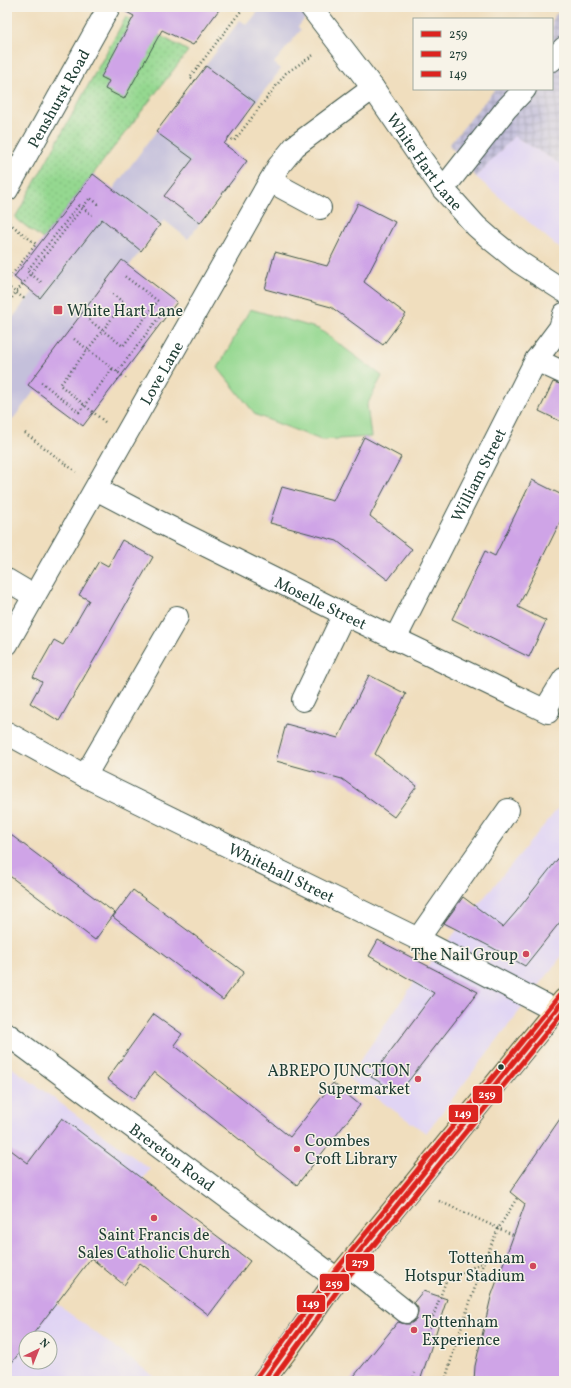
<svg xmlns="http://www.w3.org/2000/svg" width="571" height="1388" viewBox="0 0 571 1388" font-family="Vollkorn,serif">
<defs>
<pattern id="industrial-grid" width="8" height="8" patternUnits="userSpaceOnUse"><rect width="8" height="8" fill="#c4c0db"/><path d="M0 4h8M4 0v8" fill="none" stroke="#9f9db2"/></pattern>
<pattern id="grass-dots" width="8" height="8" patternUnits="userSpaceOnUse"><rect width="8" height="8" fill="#94d890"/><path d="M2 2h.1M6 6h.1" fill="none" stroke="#7fba7d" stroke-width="1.8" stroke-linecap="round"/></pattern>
</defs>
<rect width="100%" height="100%" fill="#f7f3e8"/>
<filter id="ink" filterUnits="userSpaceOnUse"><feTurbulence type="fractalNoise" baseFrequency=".025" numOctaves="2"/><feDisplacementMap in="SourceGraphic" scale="8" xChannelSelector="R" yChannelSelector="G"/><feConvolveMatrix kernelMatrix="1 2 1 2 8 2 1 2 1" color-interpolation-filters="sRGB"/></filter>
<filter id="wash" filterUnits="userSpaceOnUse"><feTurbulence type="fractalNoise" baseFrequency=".012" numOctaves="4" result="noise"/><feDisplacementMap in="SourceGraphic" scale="16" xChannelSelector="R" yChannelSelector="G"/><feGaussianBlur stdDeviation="0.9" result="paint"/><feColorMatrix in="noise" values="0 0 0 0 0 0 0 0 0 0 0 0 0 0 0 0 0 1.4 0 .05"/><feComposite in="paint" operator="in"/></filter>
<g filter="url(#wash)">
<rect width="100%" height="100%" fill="#f0debe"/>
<path fill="#e0d4f4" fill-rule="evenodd" d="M514,136L564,166V252L476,177Z
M564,801V953L426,1133L348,1078L415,981Z
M7,1064L150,1169L57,1304L160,1381H7ZM26,1338H50V1362H26Z"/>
<path fill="url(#industrial-grid)" d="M557,13L564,18V166L514,136L476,177L449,145L495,89H552V19Z"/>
<path fill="#c4c0db" d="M262,7H314L298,27L301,30L274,63L281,69L224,143L247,161L188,239L164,220L7,427V325L113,189L240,20L247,25Z"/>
<path fill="url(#grass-dots)" stroke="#5a8a62" d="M126,17L188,51L43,239L15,218Z"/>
<path fill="#94d890" stroke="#5a8a62" d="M250,309L319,329L382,376L367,405L371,437L321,440L256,415L218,368Z"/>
<g id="blocks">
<path fill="#cfa4e7" d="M121,7H221L193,45L162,30L124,99L105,89L109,81L101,77L134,16L121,9Z
M206,66L255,102L224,144L247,161L200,223L164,196L193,159L156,132Z
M93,174L160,225L141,251L102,219L40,298L14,277Z
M358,203L395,222L364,282L406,314L383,345L331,307L265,289L275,252L327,266Z
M122,260L177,302L83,426L28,385Z
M553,382L564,385V423L539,411Z
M364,437L401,457L370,516L412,549L388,580L337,541L270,523L282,487L333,501Z
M532,480L564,496V514L518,607L546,621L529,657L452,619L485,551L495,556Z
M122,540L153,557L59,721L30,703L42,682L33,677L54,640L63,645L89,600L79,595L99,561L108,566Z
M369,675L406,694L375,754L417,786L394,817L342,779L276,761L286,724L338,738Z
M7,832L115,913L95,940L7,874Z
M564,851V917L525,966L491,947L444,923L463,897L503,927L516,912Z
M133,890L244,972L223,1000L113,917Z
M378,940L478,992L399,1093L371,1077L434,993L369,956Z
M154,1014L182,1034L174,1045L290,1137L333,1083L360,1105L297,1185L154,1072L134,1099L107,1079Z
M564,1113V1381H474L475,1366L491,1297L525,1204L510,1192Z
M62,1118L250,1261L209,1315L140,1263L124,1285L91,1258L30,1338H26V1344L7,1369V1147L28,1163Z
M423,1291L447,1299L420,1381H350L398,1322L405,1324H410L416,1320L418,1313V1308L414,1302Z"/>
</g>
</g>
<g filter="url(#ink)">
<use href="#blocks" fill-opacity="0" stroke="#3e5549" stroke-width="1"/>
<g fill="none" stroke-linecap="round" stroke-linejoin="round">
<defs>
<g id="minor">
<path id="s1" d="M311,7L373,88L422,160L443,189L476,226L493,241L519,262L564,291"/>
<path d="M552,60L564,48"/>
<path d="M270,181L320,208"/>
<path d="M443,189L506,109L525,89"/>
<path id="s2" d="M7,190L109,7"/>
<path d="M536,360L564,373"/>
<path id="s3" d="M96,489L159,522L344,614L548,712"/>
<path d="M7,580L34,596"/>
<path id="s4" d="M395,639L536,360L560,328L564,314"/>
<path id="s5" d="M7,644L278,167L295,146L373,88"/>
<path d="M303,700L344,614"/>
<path d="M545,710L564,679"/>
<path id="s6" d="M7,733L85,776L418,939L556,1011"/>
<path d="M85,776L177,617"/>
<path d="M418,939L508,810"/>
<path id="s7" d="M7,1034L337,1279"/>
<path d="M348,1266L406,1312"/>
</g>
<path id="major" d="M263,1381L286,1351L337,1279L564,1000"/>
</defs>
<use href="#minor" stroke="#3e5549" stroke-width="24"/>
<use href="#major" stroke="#3e5549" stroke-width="24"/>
<path stroke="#3e5549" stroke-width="2.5" stroke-dasharray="1 3" stroke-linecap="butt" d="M195,81L190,77L244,7
M228,137L234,141L286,73L315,54
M7,281L36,244L9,223
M41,282L27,271L79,205
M7,286L26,300
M7,304L90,198L100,205
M89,320L123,346L158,301L123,275
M74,339L128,380
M117,372L167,307
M41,382L60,397
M97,389L113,368
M105,422L60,385L124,303L110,292
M25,433L76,472
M439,1201L513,1235
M456,1343L427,1333L446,1281L483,1262
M445,1380L450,1381
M412,1381L415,1373
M445,1381L456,1343L484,1261L498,1229L517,1198"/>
<use href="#minor" stroke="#fff" stroke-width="22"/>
<use href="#major" stroke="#f3c26a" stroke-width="22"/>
<path stroke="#3e5549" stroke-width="2.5" stroke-dasharray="1 3" stroke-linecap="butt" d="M79,205L92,215
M60,397L79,412L97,389"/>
<defs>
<path id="bus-1" d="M263,1381L337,1279L564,1000"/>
<path id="bus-2" d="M272,1381L343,1283L564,1011"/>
<path id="bus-3" d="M257,1377L332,1275L559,996"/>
</defs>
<use href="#bus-1" stroke="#f7f3e8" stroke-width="8"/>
<use href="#bus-2" stroke="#f7f3e8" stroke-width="8"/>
<use href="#bus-3" stroke="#f7f3e8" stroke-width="8"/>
<use href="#bus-1" stroke="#dc241f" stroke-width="5"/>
<use href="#bus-2" stroke="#dc241f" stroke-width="5"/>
<use href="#bus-3" stroke="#dc241f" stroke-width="5"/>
</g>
</g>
<g fill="#d1495b" stroke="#f7f3e8" stroke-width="1.5">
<rect x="53" y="305" width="10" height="10" rx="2"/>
<circle cx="526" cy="954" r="4"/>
<circle cx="418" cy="1079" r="4"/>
<circle cx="297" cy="1149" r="4"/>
<circle cx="154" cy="1218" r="4"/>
<circle cx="533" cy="1266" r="4"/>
<circle cx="414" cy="1330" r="4"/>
</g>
<circle fill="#1f3d34" stroke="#f7f3e8" stroke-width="1.5" cx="501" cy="1067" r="3.5"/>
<g text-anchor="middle" stroke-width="3" stroke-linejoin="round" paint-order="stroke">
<g font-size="16" fill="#1f3d34" stroke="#f7f3e8">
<text dy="6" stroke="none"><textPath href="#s2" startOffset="105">Penshurst Road</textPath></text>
<text dy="6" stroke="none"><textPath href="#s1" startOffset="192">White Hart Lane</textPath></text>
<text dy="6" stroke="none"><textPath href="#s5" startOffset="312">Love Lane</textPath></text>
<text dy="6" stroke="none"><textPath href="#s4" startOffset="184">William Street</textPath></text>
<text dy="6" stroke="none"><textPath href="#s3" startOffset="252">Moselle Street</textPath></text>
<text dy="6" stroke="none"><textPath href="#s6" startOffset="308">Whitehall Street</textPath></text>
<text dy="6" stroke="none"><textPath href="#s7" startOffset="206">Brereton Road</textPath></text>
</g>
<g font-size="16" fill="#1f3d34" stroke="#f7f3e8" text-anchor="start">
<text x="67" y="316">White Hart Lane</text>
<text x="518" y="960" text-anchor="end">The Nail Group</text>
<text x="410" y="1076" text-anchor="end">ABREPO JUNCTION<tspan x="410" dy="18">Supermarket</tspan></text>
<text x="305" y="1146">Coombes<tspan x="305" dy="18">Croft Library</tspan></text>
<text x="154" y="1240" text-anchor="middle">Saint Francis de<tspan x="154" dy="18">Sales Catholic Church</tspan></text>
<text x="525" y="1263" text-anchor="end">Tottenham<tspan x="525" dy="18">Hotspur Stadium</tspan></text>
<text x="422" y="1327">Tottenham<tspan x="422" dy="18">Experience</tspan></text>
</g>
</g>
<g stroke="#f7f3e8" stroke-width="1.5">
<rect x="472" y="1085" width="31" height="19" rx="4" fill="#dc241f"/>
<rect x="448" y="1104" width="31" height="19" rx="4" fill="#dc241f"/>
<rect x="345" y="1253" width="30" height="19" rx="4" fill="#dc241f"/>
<rect x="319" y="1273" width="31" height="19" rx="4" fill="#dc241f"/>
<rect x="296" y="1294" width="30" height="19" rx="4" fill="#dc241f"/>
</g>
<g font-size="11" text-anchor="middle" font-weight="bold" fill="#fff">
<text x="487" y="1098">259</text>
<text x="463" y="1117">149</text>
<text x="360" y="1266">279</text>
<text x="334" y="1287">259</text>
<text x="311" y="1307">149</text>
</g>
<rect width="571" height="1388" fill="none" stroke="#f7f3e8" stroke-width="24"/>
<rect x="413" y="18" width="140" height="72" fill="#f7f3e8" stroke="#a1aaa0"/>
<rect x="421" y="31" width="20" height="6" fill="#dc241f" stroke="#a1aaa0"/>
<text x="449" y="38" font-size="12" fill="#1f3d34">259</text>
<rect x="421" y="51" width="20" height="6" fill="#dc241f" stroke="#a1aaa0"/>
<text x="449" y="58" font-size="12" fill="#1f3d34">279</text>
<rect x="421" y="71" width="20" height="6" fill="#dc241f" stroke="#a1aaa0"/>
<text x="449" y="78" font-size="12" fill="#1f3d34">149</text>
<g transform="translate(38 1350) rotate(43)"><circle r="19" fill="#f7f3e8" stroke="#a1aaa0"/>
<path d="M0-3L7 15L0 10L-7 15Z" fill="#d1495b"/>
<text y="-6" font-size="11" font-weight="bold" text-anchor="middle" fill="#1f3d34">N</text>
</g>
</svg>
